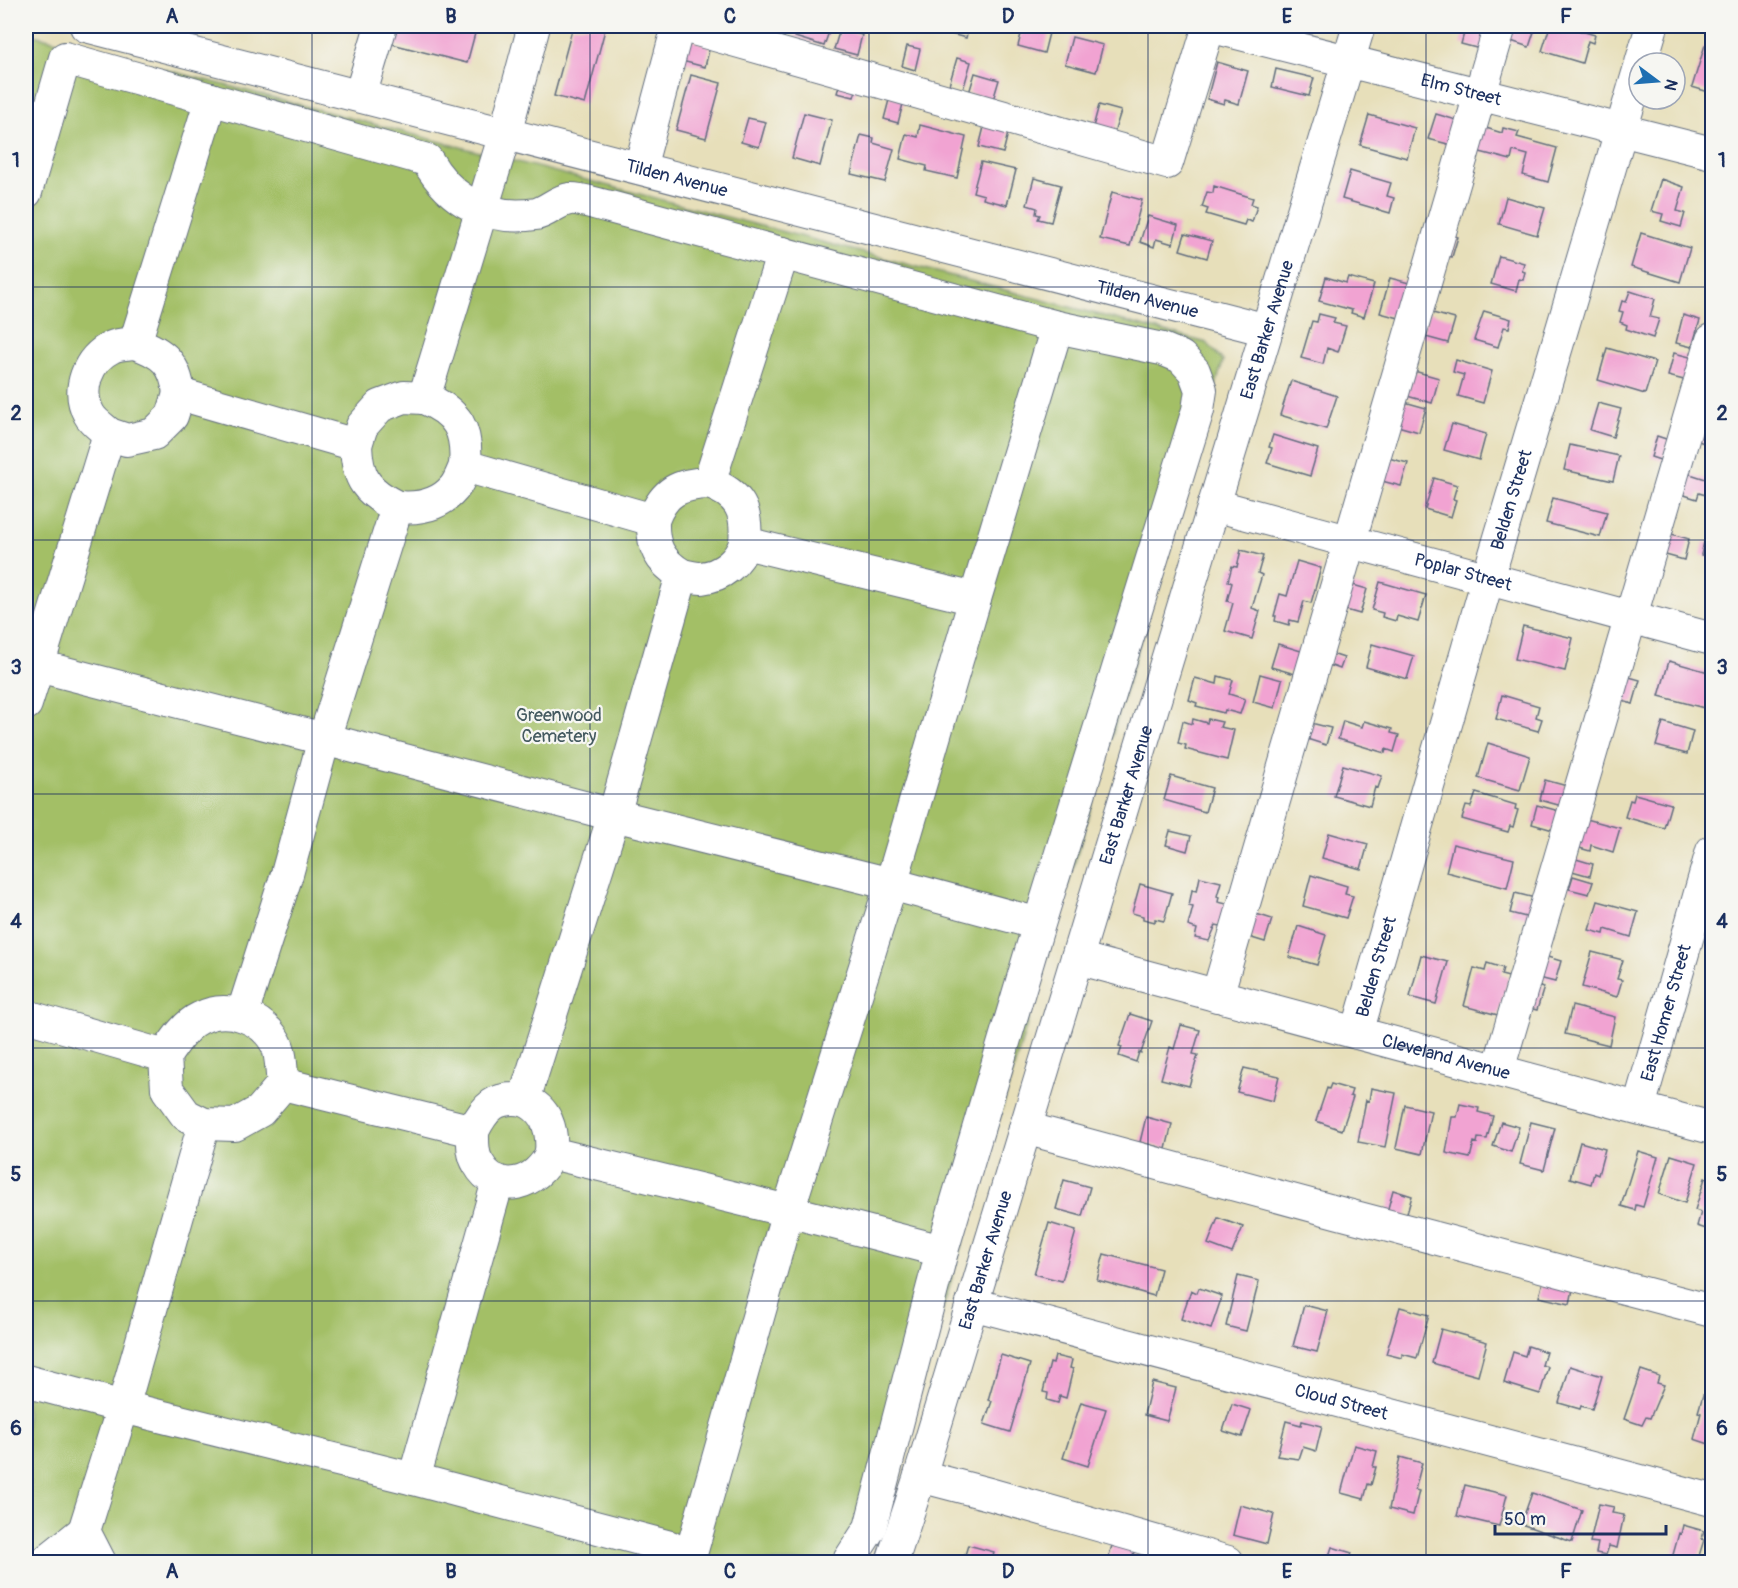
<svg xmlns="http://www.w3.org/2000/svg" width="1738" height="1588" viewBox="0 0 1738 1588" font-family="Pangolin,sans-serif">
<rect width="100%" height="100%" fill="#f6f6f2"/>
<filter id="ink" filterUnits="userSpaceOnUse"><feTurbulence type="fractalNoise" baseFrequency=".0167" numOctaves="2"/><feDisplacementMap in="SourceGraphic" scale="12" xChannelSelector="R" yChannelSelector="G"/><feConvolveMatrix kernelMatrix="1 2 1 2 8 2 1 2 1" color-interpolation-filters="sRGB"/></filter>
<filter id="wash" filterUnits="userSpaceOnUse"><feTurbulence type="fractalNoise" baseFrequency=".008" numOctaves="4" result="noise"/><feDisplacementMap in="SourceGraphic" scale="24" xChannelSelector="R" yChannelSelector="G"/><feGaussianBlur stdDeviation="1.35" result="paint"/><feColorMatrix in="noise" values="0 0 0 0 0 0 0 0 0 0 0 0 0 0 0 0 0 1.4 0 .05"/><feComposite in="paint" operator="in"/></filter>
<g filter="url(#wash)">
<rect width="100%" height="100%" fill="#e7dfba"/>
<path fill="#a3bf66" stroke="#5f7762" stroke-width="1.5" d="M26,33L1207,343L1223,361L875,1538L859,1562H26Z"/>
<g id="blocks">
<path fill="#f1a3d2" d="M393,26H477L467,63L388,43Z
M573,26H606L585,104L554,96Z
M767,26H788L784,37L765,30Z
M798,26H831L824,46L795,37Z
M883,26H911L909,33Z
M939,26H969L966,38L951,34L952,30Z
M1023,26H1041L1050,29L1044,53L1018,46Z
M1466,26H1477L1490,29L1484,50L1461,44Z
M1513,26H1525L1535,29L1529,47L1508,40Z
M1550,26H1564L1595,35L1593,43L1588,41L1582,63L1542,51Z
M840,29L862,35L857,55L834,49Z
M1072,37L1103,45L1096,72L1065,64Z
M688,39L710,46L705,67L682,61Z
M1705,45L1712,47V93L1692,87Z
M907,46L920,49L915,70L902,66Z
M957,58L971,62L963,90L949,85Z
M1217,62L1248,71L1239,104L1225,100L1224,104L1207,99Z
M1276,69L1314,78L1309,96L1272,87Z
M975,73L999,80L993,100L969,93Z
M691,75L721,83L706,138L676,130Z
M842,76L859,81L854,97L837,93Z
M890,96L904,100L898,123L884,119Z
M1099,105L1121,111L1114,133L1093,127Z
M804,113L832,120L820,166L792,158Z
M1436,114L1463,122L1456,146L1428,139Z
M1369,115L1415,128L1407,158L1360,145Z
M748,118L766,122L759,147L741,142Z
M985,123L1009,129L1003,153L979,147Z
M920,125L966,137L957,178L926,171L927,166L900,159L906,134L918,137Z
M1483,127L1502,133L1503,128L1519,132L1517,137L1557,148L1548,182L1523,175L1528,155L1513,151L1511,160L1476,151Z
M861,135L874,138L873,143L894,149L885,182L851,174Z
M981,162L1016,170L1007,205L983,199L984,195L973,192Z
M1350,171L1391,183L1387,196L1394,198L1390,213L1342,199Z
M1034,178L1061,185L1051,222L1038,219L1040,215L1036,214L1037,208L1027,205Z
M1661,179L1684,187L1677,211L1685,213L1681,227L1661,221L1663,214L1651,211Z
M1214,186L1253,198L1251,204L1257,206L1252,222L1246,220L1244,225L1206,214L1208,209L1202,207L1207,192L1213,193Z
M1112,192L1142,200L1130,246L1100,239Z
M1506,197L1545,208L1537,235L1499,224Z
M1148,216L1178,225L1173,244L1156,239L1154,247L1140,242Z
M1641,233L1690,248L1680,282L1631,267Z
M1185,234L1212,241L1207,258L1180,250Z
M1448,234L1458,237L1452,257L1442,254Z
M1499,256L1524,263L1522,271L1525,272L1523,280L1519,279L1516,291L1491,284Z
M1326,277L1346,283L1348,277L1374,284L1364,317L1351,313L1352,310L1319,301Z
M1390,278L1413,284L1403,319L1380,313Z
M1630,291L1655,299L1650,317L1659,319L1653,338L1626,329L1627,325L1620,322L1623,312L1619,311L1622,301L1626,302Z
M1484,311L1511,319L1509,328L1504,327L1498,347L1474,340Z
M1429,312L1455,319L1448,343L1422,336Z
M1319,314L1335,318L1333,323L1346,326L1338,352L1327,348L1323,364L1301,358L1312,321L1317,322Z
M1683,315L1700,320L1692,347L1676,343Z
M1607,348L1655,362L1645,394L1598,380Z
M1674,353L1694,358L1688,381L1668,376Z
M1456,360L1492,371L1483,403L1458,396L1464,375L1453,372Z
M1414,371L1439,378L1432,403L1407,396Z
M1291,381L1337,396L1326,429L1280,415Z
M1712,390V412L1704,409Z
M1401,401L1426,408L1419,432L1394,425Z
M1598,403L1621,409L1613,437L1590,430Z
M1700,417L1712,421V446L1693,439Z
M1452,424L1486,434L1479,460L1444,450Z
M1273,435L1318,449L1310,476L1267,463L1272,448L1269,447Z
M1657,436L1669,440L1663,461L1651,457Z
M1570,445L1619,456L1613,481L1564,470Z
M1384,457L1408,463L1401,486L1378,480Z
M1687,473L1712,481L1709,496L1699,493L1697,499L1681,494Z
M1434,478L1457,485L1453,499L1456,500L1451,517L1425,509Z
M1553,498L1607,512L1600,537L1546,523Z
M1668,533L1689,539L1684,560L1662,554Z
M1704,542L1712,544V558L1701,555Z
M1241,550L1263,556L1258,573L1262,575L1252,608L1260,611L1252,639L1225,631L1233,603L1227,601L1232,583L1228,581L1232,566L1237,567Z
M1297,561L1321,568L1311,603L1304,601L1298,622L1290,620L1289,625L1275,621L1276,616H1274L1280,594L1287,596Z
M1380,582L1426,595L1418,622L1397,616L1396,621L1382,617L1383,613L1372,610Z
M1346,583L1367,589L1360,614L1339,608Z
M1523,626L1573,638L1565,671L1515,659Z
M1278,644L1301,651L1295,674L1271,667Z
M1372,644L1414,656L1407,679L1366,667Z
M1332,654L1344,658L1340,669L1329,665Z
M1669,661L1712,673V694L1708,709L1659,696Z
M1260,674L1282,680L1275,708L1253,702Z
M1622,675L1640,680L1633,704L1615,699Z
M1218,676L1233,680L1229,694L1245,699L1240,714L1225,710L1224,713L1196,706L1197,703L1189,700L1195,678L1217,684Z
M1502,695L1539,706L1536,717L1542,719L1538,731L1496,719Z
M1193,719L1207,723L1208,719L1222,722L1220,727L1234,730L1227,760L1185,749L1186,745L1178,743L1183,721L1192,724Z
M1343,721L1362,727L1364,721L1392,729L1391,733L1399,735L1394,752L1386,749L1385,753L1338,739Z
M1663,722L1693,731L1687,754L1656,746Z
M1311,723L1331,728L1326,745L1307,739Z
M1488,743L1530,756L1520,790L1478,778Z
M1343,765L1382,776L1378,788L1375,787L1370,806L1334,796Z
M1171,776L1212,788L1205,812L1164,800Z
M1545,780L1567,786L1562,806L1540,800Z
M1476,793L1516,805L1515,809L1518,810L1513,827L1510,826L1508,832L1462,819L1466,806L1471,807Z
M1635,794L1671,804L1664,828L1625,817L1630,800L1633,801Z
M1537,805L1559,811L1553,830L1532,824Z
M1579,817L1620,828L1613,852L1591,845L1590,851L1576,847Z
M1170,831L1191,836L1187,851L1166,845Z
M1329,833L1368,844L1361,869L1322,858Z
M1453,844L1514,859L1507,888L1446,872Z
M1576,859L1593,864L1590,876L1572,871Z
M1311,875L1347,886L1345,894L1353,896L1346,918L1303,906Z
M1573,876L1593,882L1589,894L1569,889Z
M1200,877L1221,882L1217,896L1219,897L1218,902L1231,905L1226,927L1216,925L1209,941L1195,938L1197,929L1188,926L1193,907L1189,906L1192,890L1197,891Z
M1140,884L1172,893L1164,921L1155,919V922L1143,919V916L1132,913Z
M1515,893L1535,898L1530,918L1510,913Z
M1598,901L1638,912L1631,937L1605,929L1604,934L1589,930Z
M1250,912L1272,919L1265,942L1242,935Z
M1298,926L1326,935L1317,965L1289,957Z
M1592,952L1623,960L1617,979L1622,980L1617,997L1582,987Z
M1421,955L1448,962L1436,1004L1410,997Z
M1541,955L1561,961L1555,982L1535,977Z
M1487,963L1503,968L1501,975L1509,977L1498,1015L1464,1006L1474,968L1485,971Z
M1531,984L1544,987L1537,1010L1525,1007Z
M1572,1006L1615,1017L1609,1045L1565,1034Z
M1130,1014L1152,1021L1141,1053L1139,1052L1136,1062L1119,1056L1122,1047L1119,1046Z
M1181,1025L1200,1030L1193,1054L1198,1055L1189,1086L1161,1079L1170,1047L1174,1049Z
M1712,1051V1072L1707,1070Z
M1244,1068L1279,1076L1273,1101L1237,1092Z
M1331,1084L1352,1090L1350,1096L1353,1097L1342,1130L1316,1121L1327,1088L1329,1089Z
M1371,1088L1396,1093L1385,1147L1358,1142L1366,1100L1369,1101Z
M1460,1104L1479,1108L1478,1112L1493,1116L1487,1139L1478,1138L1477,1143L1474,1142L1470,1158L1446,1153L1452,1117H1457Z
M1405,1105L1431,1111L1422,1154L1396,1148Z
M1146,1117L1172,1124L1166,1149L1140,1142Z
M1501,1122L1519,1127L1511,1152L1493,1146Z
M1531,1122L1555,1128L1544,1170L1520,1164Z
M1580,1142L1605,1149L1598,1175L1594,1173L1591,1184L1570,1178Z
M1638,1151L1658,1157L1643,1207L1636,1205L1635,1210L1621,1206Z
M1671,1155L1697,1163L1685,1203L1659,1194Z
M1705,1178L1712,1180V1231L1697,1226L1701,1212L1695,1210Z
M1064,1180L1090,1187L1082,1216L1056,1209Z
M1393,1190L1412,1196L1406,1217L1387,1212Z
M1218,1218L1243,1227L1232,1253L1208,1244Z
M1049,1223L1076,1231L1062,1281L1034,1274Z
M1104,1254L1161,1269L1154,1296L1097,1280Z
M1238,1276L1259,1281L1246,1331L1226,1326Z
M1544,1277L1574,1284L1570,1304L1539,1297Z
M1199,1288L1222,1296L1211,1329L1181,1319L1191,1290L1197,1293Z
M1304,1305L1328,1311L1317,1352L1293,1346Z
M1400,1307L1429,1315L1417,1358L1402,1354V1358L1386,1354Z
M1441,1329L1487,1342L1478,1376L1432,1363Z
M1528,1346L1546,1352L1542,1365L1548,1367L1540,1394L1504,1383L1513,1352L1525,1356Z
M1001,1355L1030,1364L1010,1432L984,1424L992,1401L988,1400Z
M1055,1356L1072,1360L1070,1368L1073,1369L1066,1398L1060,1396L1058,1403L1047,1400L1048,1393L1043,1392L1050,1363L1053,1364Z
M1570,1366L1602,1376L1592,1409L1581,1406L1580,1409L1559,1403Z
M1641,1370L1659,1376L1657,1383L1664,1385L1650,1418L1646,1417L1642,1425L1624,1419Z
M1152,1382L1176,1388L1167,1421L1144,1415Z
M1703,1395L1712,1398V1445L1694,1439L1701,1413L1698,1412Z
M1081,1402L1106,1409L1088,1466L1063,1458Z
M1232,1404L1251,1410L1242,1437L1223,1431Z
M1286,1421L1301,1425L1302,1421L1322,1426L1316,1451L1303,1447L1299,1459L1277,1456Z
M1354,1445L1377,1451L1373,1467H1376L1371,1485L1368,1484L1364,1499L1341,1493Z
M1400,1457L1422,1463L1415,1490L1419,1491L1413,1515L1389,1509Z
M1465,1485L1507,1495L1499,1526L1457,1516Z
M1532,1493L1582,1510L1572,1542L1521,1524Z
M1599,1504L1614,1507L1612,1513L1624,1515L1617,1548L1609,1546L1606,1555L1596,1553L1598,1543L1590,1542Z
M1240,1505L1274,1514L1267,1544L1233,1535Z
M1683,1525L1704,1531L1702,1539L1704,1540L1697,1562H1671L1679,1533L1681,1534Z
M1114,1539L1136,1545L1131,1562H1107Z
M968,1545L994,1552L991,1562H963Z
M1332,1547L1352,1553L1349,1562H1327Z"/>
</g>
</g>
<g filter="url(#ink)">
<use href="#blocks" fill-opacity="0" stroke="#626d7e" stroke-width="1.5"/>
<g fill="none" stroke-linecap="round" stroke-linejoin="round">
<defs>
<g id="minor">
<path id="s1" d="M86,26L1267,330"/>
<path d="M683,26L1167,163L1209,26"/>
<path id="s2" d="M1209,26L1712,153"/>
<path d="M1641,63L1652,26"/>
<path d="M360,96L381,26"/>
<path d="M640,168L678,26"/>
<path d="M26,192L65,58L427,160C451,202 488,221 536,214C547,212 558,200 570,199C578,198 597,204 606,206L1057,327L1162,349L1181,357L1194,371L1201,390L1198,410L1039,924L891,884L788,1211L942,1251L1039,924"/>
<path d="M135,343C163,352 176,364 179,394L356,445L362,426L380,406L404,397L424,398L505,134L534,26"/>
<path d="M179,394L172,416L154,434L127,440L109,434L38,666L324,739L287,874L242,1015"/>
<path d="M424,398C458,412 468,430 465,466L653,520C664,491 679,484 709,483L783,253"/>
<path d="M109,434C103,428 93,422 89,414C76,390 87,359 112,347C119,344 128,344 135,343L211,99"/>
<path d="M356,445C357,479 367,492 397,507"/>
<path d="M709,483C740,494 748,511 745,543L975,599L1057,327"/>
<path id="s3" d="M1214,505L1712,639"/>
<path d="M653,520C652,546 659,561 682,575L614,815L891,884L975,599"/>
<path d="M682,575C688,576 696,578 701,578C722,576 739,562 745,543"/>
<path d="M26,663L38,666L26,704"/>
<path id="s4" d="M1077,958L1712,1128"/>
<path d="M1217,996L1500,26"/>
<path d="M26,1016L165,1056L167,1089L186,1115L204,1124L235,1125L260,1111L283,1084C281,1072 282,1054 276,1043C262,1017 227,1004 200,1018C185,1025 174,1043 165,1056"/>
<path id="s5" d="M1357,1033L1488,578L1639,70"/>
<path d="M1498,1070L1712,340"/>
<path d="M283,1084L473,1131C485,1107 496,1095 524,1100L614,815L324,739L397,507C418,509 439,506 454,488C459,482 462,473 465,466"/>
<path id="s6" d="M1639,1107L1712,851"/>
<path d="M1025,1128L1336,1212L1712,1311"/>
<path d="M473,1131C473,1142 472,1154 478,1163C497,1198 538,1184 551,1153"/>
<path d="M498,1181L414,1479L670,1547L689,1561L788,1211L551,1153C553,1130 547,1109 524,1100"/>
<path id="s7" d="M972,1304L1712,1500"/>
<path d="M26,1381L123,1407L204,1124"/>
<path d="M920,1476L989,1494L1228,1562"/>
<path d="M45,1562L84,1531"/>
<path d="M100,1562L84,1531L123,1407L414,1479"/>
<path d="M848,1562L870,1528L942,1251"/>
<path id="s8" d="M892,1562L920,1476L1359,26"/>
</g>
</defs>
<use href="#minor" stroke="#626d7e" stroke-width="34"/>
<use href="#minor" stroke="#fff" stroke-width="32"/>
</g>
</g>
<path fill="none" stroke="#1b2f5e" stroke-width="1.5" stroke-opacity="0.55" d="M312,26V1562M590,26V1562M869,26V1562M1148,26V1562M1426,26V1562M26,287H1712M26,540H1712M26,794H1712M26,1048H1712M26,1301H1712"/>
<g text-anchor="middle" stroke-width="4.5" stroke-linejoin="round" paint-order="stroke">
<g font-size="18" fill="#1b2f5e" stroke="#f6f6f2">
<text dy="6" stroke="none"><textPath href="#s2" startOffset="260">Elm Street</textPath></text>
<text dy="6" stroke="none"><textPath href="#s1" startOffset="610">Tilden Avenue</textPath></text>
<text dy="6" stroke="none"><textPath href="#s1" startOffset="1096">Tilden Avenue</textPath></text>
<text dy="6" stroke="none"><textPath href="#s8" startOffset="1288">East Barker Avenue</textPath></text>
<text dy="6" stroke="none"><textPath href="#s5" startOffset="555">Belden Street</textPath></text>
<text dy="6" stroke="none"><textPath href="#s3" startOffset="258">Poplar Street</textPath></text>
<text dy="6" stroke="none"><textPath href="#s8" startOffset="802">East Barker Avenue</textPath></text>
<text dy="6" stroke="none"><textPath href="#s5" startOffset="69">Belden Street</textPath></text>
<text dy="6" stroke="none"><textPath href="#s6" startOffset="98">East Homer Street</textPath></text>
<text dy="6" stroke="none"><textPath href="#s4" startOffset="382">Cleveland Avenue</textPath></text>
<text dy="6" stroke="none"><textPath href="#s8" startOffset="316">East Barker Avenue</textPath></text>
<text dy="6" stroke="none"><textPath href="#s7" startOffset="382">Cloud Street</textPath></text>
</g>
<g font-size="18" fill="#445a60" stroke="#f6f6f2">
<text x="559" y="721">Greenwood<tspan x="559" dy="21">Cemetery</tspan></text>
</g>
</g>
<rect width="1738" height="1588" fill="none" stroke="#f6f6f2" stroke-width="66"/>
<g transform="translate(1657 81) rotate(106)"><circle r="28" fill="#f6f6f2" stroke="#9ea6b7" stroke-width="1.5"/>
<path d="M0-4.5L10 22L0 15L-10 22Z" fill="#1f6fb2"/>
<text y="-9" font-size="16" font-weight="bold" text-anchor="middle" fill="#1b2f5e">N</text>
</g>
<path d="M1495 1525v9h171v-9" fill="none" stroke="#1b2f5e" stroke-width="3"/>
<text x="1504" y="1525" font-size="18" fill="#1b2f5e" stroke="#f6f6f2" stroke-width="4.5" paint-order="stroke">50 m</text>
<rect x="33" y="33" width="1672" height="1522" fill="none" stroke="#1b2f5e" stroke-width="2"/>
<g font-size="20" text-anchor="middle" font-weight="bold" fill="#1b2f5e">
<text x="172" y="23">A</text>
<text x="451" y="23">B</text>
<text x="730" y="23">C</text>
<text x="1008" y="23">D</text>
<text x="1287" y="23">E</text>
<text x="1566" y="23">F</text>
<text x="16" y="167">1</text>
<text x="1722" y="167">1</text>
<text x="16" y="420">2</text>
<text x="1722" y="420">2</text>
<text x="16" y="674">3</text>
<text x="1722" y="674">3</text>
<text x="16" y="928">4</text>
<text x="1722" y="928">4</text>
<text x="16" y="1181">5</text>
<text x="1722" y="1181">5</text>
<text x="16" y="1435">6</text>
<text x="1722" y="1435">6</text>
<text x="172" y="1578">A</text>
<text x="451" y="1578">B</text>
<text x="730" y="1578">C</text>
<text x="1008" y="1578">D</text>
<text x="1287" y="1578">E</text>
<text x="1566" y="1578">F</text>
</g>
</svg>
